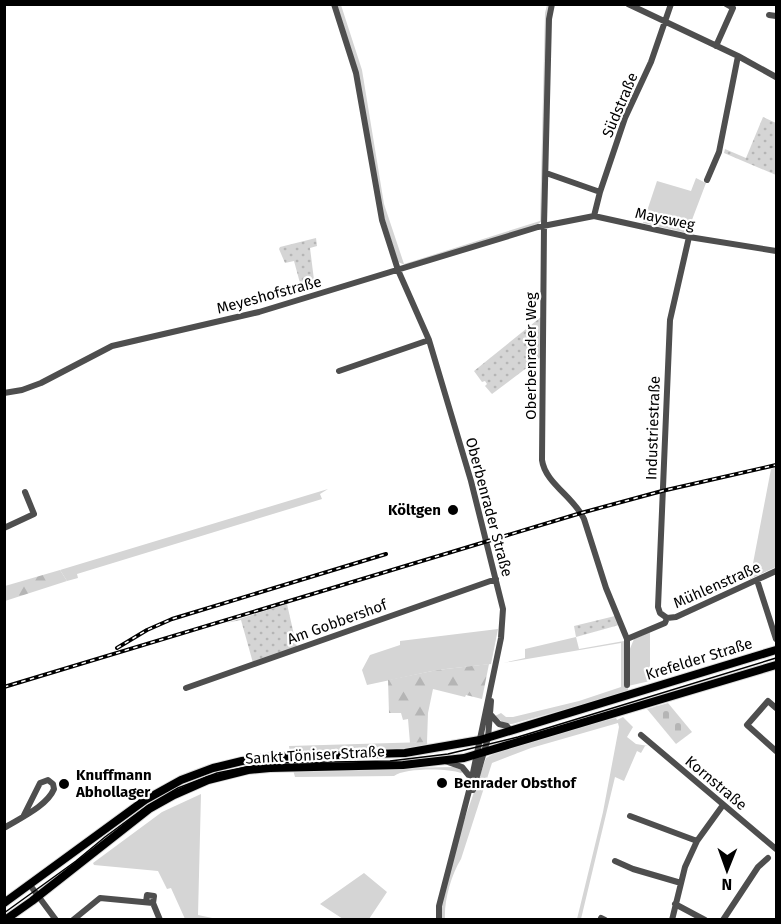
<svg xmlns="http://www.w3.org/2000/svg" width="781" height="924" viewBox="0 0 781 924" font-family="'Fira Sans',sans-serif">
<defs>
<pattern id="forest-firs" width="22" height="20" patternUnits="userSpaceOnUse" patternTransform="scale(1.5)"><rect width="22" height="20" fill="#d5d5d5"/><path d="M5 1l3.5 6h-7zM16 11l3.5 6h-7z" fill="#b5b5b5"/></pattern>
<pattern id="cemetery-stones" width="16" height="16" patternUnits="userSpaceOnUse" patternTransform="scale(1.5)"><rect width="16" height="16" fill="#d5d5d5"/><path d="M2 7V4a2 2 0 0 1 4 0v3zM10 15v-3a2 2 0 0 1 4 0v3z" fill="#b5b5b5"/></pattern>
<pattern id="garden-dots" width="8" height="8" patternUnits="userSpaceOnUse" patternTransform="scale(1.5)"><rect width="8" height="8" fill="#d5d5d5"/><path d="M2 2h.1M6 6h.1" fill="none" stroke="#b5b5b5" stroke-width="1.8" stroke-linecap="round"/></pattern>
</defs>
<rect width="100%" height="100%" fill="#fff"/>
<path fill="#d5d5d5" d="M337,5H341L362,70L384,204L404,264L540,221L545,13L547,5H550L542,221L537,225L405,265L398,262L380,204L358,71Z
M696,178L706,183L687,233L643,223L657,181L691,191Z
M776,467V567L750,579L771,469Z
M328,489L320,494L322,499L77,574L78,578L67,581L60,570Z
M498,629L491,664L437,670L367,685L362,670L370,655L400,645V641Z
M650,632V681L628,686V692L512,724H505L495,716L501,713L506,717H513L579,701L621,687V643L503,663L525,658V649L576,637L579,649L624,641L629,651L634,639Z
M623,717L633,727L627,737L636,744L648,746H645L641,753L637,751L624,781L615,777L581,919H577L603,812L619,727L618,723L531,748L492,763L461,859C451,875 444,901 445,919L441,920V907L460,832L486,758L499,751L586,725L616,718L617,720Z
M427,742L428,747L404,750L290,753L289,746Z
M454,767L464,771L461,773C448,768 404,768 394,776L295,777L293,770Z
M201,794L198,915L217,919H185L171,888L167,889L158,871L94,865L93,863L162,812Z
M364,873L387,892L369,919H343L320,904Z"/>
<path fill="url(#forest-firs)" d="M60,570L67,581L5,601V586Z
M489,664L482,699L466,695L465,697L433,689L428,713L427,742L410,743L408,719L403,720L401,713H389L388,680L437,670Z"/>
<path fill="url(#cemetery-stones)" d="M668,703L692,732L676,744L647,709Z"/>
<path fill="url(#garden-dots)" d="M763,117L776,123V175L724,153L725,149L746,158Z
M316,238L317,246L310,248L314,280L300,283L294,261L285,263L279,249L280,247Z
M541,317V357L492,394L485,386L487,384L485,381L482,382L474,371Z
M287,604L297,648L253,663L241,620L226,623Z
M615,616L619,625L576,637L574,626Z"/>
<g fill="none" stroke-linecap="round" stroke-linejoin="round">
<defs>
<path id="major" d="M4,903L145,800L181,780L213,768L242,761L272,757L405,753L480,740L776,650
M5,920L32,901L149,809L174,795L208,780L248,770L270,768L403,765L464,758L776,665"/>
</defs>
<use href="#major" stroke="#dbdbdb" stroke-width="10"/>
<path stroke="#4e4e4e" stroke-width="6" d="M334,4L356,73L382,220L398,270L429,340L471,481L503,609L501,638L470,787L439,906V920
M552,4L549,19L544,225L542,460C545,483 574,497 584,519L606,588L627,639V685
M628,4L738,56L776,77
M769,15L776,16
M716,46L733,8L726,4
M546,173L600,192
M707,180L719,152L738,56
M594,216L600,192L625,118L651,62L671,4
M339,371L429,340
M4,393L22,390L41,383L112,346L259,312L538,227L594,216L689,237L776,251
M4,528L34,514L25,492
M757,580L776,639
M667,618L660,613L658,607L670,320L689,237
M667,618L676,617L776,571
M627,639L665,623L667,618
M186,688L496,579
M776,708L768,701L747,725L776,751
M491,715L499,724L507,726L511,731
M641,735L776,849
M445,761L462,767L471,778
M473,790L488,738L491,701
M630,816L697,841
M4,828C20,818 47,806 54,789L53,784L48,780L40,783L24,815
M615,861L633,869L681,883
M30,885L56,920
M146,902L147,895L154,896L153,903
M675,904L705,920
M601,918L605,920
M73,920L100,898L153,903L160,920
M672,920L685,867L697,841L723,805
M723,920L758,867L768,858"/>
<use href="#major" stroke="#000" stroke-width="8"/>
<path stroke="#000" stroke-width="1.5" d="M4,913L76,861L105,837L147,806L178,788L217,773L252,766L275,763L390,761L448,754L518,737L776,658"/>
<defs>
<path id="rail" d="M117,648L147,630L172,619L386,554
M4,687L581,513L662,491L776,465"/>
</defs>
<use href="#rail" stroke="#000" stroke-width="4"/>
<use href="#rail" stroke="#fff" stroke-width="1.5" stroke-dasharray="4.5" stroke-linecap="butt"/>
</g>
<g fill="#000" stroke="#fff" stroke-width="2">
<circle cx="453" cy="510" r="6"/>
<circle cx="442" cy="783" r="6"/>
<circle cx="64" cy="784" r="6"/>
</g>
<g text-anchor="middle" stroke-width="4.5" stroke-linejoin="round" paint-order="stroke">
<g font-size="15" fill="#000" stroke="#fff">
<text transform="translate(620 105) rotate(-67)" y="5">Südstraße</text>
<text transform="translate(665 219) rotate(12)" y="5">Maysweg</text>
<text transform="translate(269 295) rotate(-15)" y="5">Meyeshofstraße</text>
<text transform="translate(531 356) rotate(-90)" y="5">Oberbenrader Weg</text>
<text transform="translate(653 428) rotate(-88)" y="5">Industriestraße</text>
<text transform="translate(489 507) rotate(75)" y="5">Oberbenrader Straße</text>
<text transform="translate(717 585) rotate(-24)" y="5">Mühlenstraße</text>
<text transform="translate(337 622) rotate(-20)" y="5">Am Gobbershof</text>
<text transform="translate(699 659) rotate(-17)" y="5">Krefelder Straße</text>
<text transform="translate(315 755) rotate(-3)" y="5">Sankt Töniser Straße</text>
<text transform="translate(716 783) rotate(40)" y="5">Kornstraße</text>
</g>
<g font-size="15" font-weight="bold" fill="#000" stroke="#fff" text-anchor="start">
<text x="441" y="515" text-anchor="end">Költgen</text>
<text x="76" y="780">Knuffmann<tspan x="76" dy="17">Abhollager</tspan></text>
<text x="454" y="788">Benrader Obsthof</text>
</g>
</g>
<rect width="781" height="924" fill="none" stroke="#000000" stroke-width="12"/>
<g transform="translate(727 870) rotate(181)" stroke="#ffffff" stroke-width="4.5" paint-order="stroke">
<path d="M0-4.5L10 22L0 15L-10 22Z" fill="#000000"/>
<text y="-9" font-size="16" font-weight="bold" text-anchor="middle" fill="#000000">N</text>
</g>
</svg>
